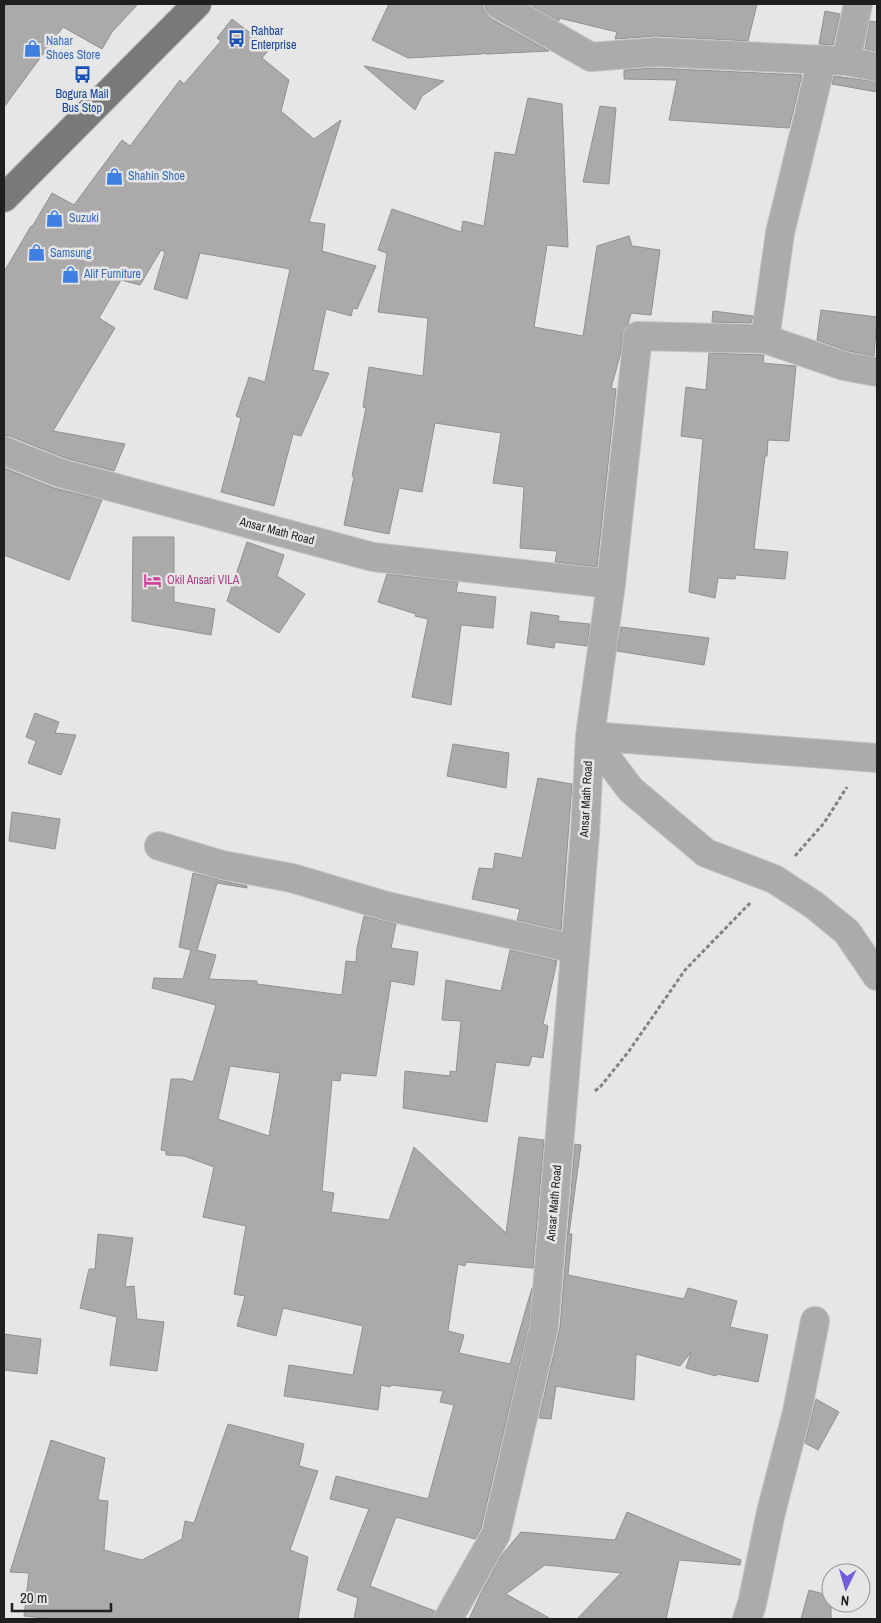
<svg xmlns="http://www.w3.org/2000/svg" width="881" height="1623" viewBox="0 0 881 1623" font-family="'Archivo Narrow',sans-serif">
<rect width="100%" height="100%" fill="#e6e6e7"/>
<path fill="#aba9a9" stroke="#929090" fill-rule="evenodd" d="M4,4H138L112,32L102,49L63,27L4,107Z
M389,4H482L484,11L490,18L549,51L487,54L484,53L482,54L408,58L372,40Z
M529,4H757L748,41L656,36L615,39L617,32L559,18V21Z
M825,11L840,14L833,45L819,44Z
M232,19L270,48L262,58L289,80L281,111L314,139L341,120L309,222L325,224L322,251L376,266L357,309L353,308L351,316L326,309L313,370L329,373L301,436L293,434L274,506L221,492L241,418L236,416L249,377L265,382L290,269L200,253L187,299L154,289L165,252L161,250L140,285L121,280L99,318L115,328L53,431L125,444L114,471L65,458L10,436H4V272L31,226L32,227L52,193L74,205L122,140L130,146L180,80L184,84L221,41L217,38Z
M870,21L877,22V51L865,49Z
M364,66L444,81L422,96L415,110Z
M655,68L802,75L789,128L669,120L677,80L624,79V70Z
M834,76L877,82V92L832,84Z
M528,98L562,104L568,247L547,245L534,327L583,336L597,246L629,236L632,246L660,250L651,315L631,313L628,325L623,334L621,352L611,388L616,389L597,567L555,562L557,551L520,548L524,487L493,483L501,433L435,423L422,492L399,488L389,534L344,525L354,477L352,476L366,408L363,407L369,367L423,376L428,318L378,312L387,253L378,250L392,209L461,232L463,221L484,226L495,152L515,155Z
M600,106L616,108L609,184L583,182Z
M821,310L877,317L874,356L848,351L817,340Z
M713,311L753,316L751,323L712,322Z
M709,353L762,355H764L763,363L796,366L789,441L768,440L767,456H765L754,549L788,552L785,579L736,575L735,579L718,578L715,598L689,592L703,439L681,436L686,387L706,390Z
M4,468L54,488L102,500L69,580L4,555Z
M133,537H174V602L215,609L211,635L132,621Z
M247,542L284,555L277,576L305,594L279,633L227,601Z
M387,574L458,582L456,592L496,597L493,628L461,625L451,705L412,697L428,619L415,616L416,614L378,602Z
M531,612L559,616L558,621L590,624L587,646L555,642L554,648L527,644Z
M621,627L709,638L704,665L617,651Z
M35,713L59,722L55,733L76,735L61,775L28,763L36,741L26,737Z
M453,744L509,753L506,788L447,776Z
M538,778L572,784L561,930L517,920L520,909L472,899L479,868L493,869L495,853L522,858Z
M12,812L60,819L55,849L9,841Z
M193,873L219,880L247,886V888L217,883L197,950L216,955L209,979L257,981V984L342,995L346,961L356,962L357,948L364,916L396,924L391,948L418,952L414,985L391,981L376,1076L341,1073L340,1081L332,1080L322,1191L334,1193L331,1212L389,1220L414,1147L506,1233L519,1137L544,1140L533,1268L466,1262L465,1266L458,1264L448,1331L464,1335L459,1353L510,1364L532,1288L529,1324L481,1528L475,1539L396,1517L370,1586L435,1611L432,1619H354L358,1598L337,1590L369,1509L330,1499L336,1476L428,1499L454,1405L440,1402L443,1391L391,1385L390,1387L381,1385L378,1410L284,1396L289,1365L353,1375L363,1326L283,1308L276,1336L237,1326L245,1296L234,1294L246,1226L203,1217L214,1167L184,1156L166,1155V1151L161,1150L171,1079H183L193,1082L216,1005L152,988L154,978L183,979L191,950L179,947ZM230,1066L280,1073L269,1136L218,1119Z
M510,950L557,961L543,1024L548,1026L543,1058L532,1056L529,1066L496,1062L487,1122L403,1108L405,1071L450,1076V1071L456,1072L461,1021L442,1020L446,980L501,991Z
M575,1144L581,1145L569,1234H572L568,1275L684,1299L688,1288L737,1301L730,1327L768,1335L758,1382L717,1374L716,1376L686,1368L691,1352L680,1366L636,1354L634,1400L556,1386L551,1419L539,1418L560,1327Z
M98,1234L133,1238L125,1287L134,1286L137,1319L164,1322L157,1371L110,1365L117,1317L80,1308L89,1269H95Z
M4,1334L41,1339L37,1374L4,1370Z
M816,1399L839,1412L818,1450L805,1443Z
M228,1424L304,1444L299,1466L318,1471L290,1550L308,1557L298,1619H56L24,1616L29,1573L10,1572L51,1440L105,1458L98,1500L108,1501L104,1550L142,1560L182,1539L185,1521L194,1523Z
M627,1512L741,1560L740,1565L679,1560L666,1619H577L621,1573L545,1565L506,1594L551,1619H469L481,1593L502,1555L521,1532L615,1540Z
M809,1590L831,1596V1619H801Z"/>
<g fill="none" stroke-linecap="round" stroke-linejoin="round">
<defs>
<path id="minor" d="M498,4L591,57L655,52L846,61L877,67
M846,61L858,4
M765,339L844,366L877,372
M4,451L60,473L373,557L611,584L590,736L585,834L544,1326L496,1534L448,1619
M611,584L638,336L765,339L780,233L822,60
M590,736L631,790L706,853L774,879L814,905L847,932L877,976
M590,736L877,758
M159,846L222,865L292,878L386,906L575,949
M747,1619L752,1604L771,1512L797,1412L815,1321"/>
<path id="major" d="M4,198L197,4"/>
</defs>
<use href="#minor" stroke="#c2c2c3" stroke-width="30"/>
<use href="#major" stroke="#c2c2c3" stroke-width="30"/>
<path stroke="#828283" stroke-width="3" stroke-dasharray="4 2.5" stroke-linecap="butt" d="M795,856L824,823L847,787
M595,1091L601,1086L629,1051L685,970L751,902"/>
<use href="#minor" stroke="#aaabab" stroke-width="28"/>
<use href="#major" stroke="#787979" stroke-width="28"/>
</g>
<defs>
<symbol id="bus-bare" viewBox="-9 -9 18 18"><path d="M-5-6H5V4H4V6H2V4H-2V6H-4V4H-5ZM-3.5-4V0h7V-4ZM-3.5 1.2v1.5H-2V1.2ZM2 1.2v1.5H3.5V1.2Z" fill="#1a4fb4" stroke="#e6e6e7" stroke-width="2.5" paint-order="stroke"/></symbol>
<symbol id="shop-bare" viewBox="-9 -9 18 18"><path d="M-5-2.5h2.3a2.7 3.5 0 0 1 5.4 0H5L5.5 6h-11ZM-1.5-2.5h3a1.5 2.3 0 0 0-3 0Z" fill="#3f7fe0" stroke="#e6e6e7" stroke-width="2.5" paint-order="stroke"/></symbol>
<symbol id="hotel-bare" viewBox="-9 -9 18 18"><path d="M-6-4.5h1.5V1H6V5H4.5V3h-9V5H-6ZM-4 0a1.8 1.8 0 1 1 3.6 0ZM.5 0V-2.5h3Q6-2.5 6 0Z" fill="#d1479c" stroke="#e6e6e7" stroke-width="2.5" paint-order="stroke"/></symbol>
</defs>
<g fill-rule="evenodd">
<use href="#bus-bare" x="224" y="26" width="25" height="25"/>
<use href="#shop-bare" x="20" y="36" width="25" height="25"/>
<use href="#bus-bare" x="70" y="62" width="25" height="25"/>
<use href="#shop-bare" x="102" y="164" width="25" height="25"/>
<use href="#shop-bare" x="42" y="206" width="25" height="25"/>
<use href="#shop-bare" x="24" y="240" width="25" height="25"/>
<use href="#shop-bare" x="58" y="262" width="25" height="25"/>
<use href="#hotel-bare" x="140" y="568" width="25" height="25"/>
</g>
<g text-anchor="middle" stroke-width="5" stroke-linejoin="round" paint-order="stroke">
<g font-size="12" fill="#164399" stroke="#e6e6e7" text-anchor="start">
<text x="251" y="35">Rahbar<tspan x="251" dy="14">Enterprise</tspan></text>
<text x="82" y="98" text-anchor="middle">Bogura Mail<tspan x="82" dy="14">Bus Stop</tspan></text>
</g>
<g font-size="12" fill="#366cbe" stroke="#e6e6e7" text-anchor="start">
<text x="46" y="45">Nahar<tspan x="46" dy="14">Shoes Store</tspan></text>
<text x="128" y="180">Shahin Shoe</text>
<text x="69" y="222">Suzuki</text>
<text x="50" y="257">Samsung</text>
<text x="84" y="278">Alif Furniture</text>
</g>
<g font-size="12" fill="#1f1f20" stroke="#e6e6e7">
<text transform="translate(277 531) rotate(15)" y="4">Ansar Math Road</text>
<text transform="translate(586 799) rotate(-87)" y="4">Ansar Math Road</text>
<text transform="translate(554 1203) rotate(-85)" y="4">Ansar Math Road</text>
</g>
<g font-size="12" fill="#b23c85" stroke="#e6e6e7" text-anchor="start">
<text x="167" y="584">Okil Ansari VILA</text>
</g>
</g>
<rect width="881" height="1623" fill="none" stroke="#1f1f20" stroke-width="10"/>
<g transform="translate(846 1588) rotate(185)"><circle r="24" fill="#e6e6e7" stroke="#969697"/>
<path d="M0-4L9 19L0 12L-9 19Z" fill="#715ed8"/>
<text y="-8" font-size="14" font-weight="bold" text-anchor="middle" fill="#1f1f20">N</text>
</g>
<path d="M12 1603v8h99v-8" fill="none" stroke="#1f1f20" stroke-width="2.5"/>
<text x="20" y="1603" font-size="15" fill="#1f1f20" stroke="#e6e6e7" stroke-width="4" paint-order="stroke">20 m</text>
</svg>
